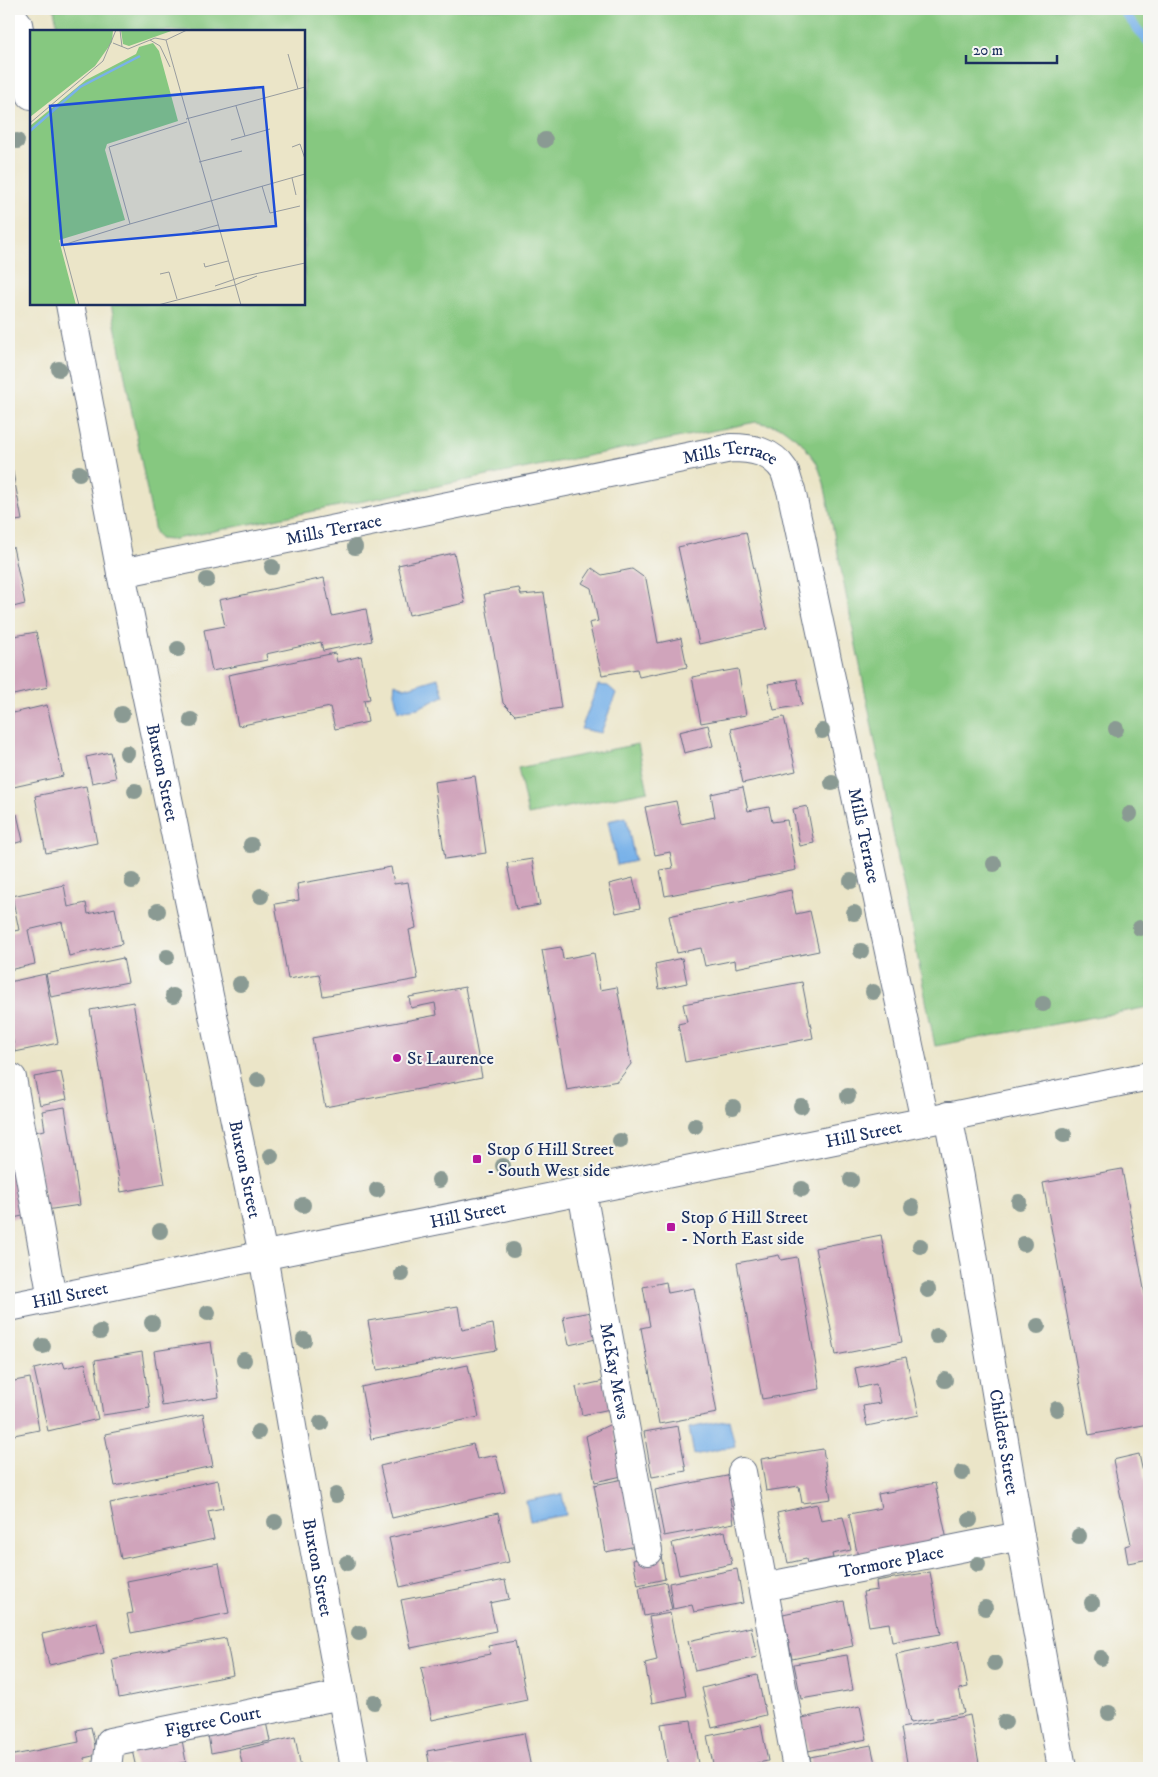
<svg xmlns="http://www.w3.org/2000/svg" width="1158" height="1777" viewBox="0 0 1158 1777" font-family="'IM FELL DW Pica',serif">
<rect width="100%" height="100%" fill="#f6f6f2"/>
<filter id="ink" filterUnits="userSpaceOnUse"><feTurbulence type="fractalNoise" baseFrequency=".02" numOctaves="2"/><feDisplacementMap in="SourceGraphic" scale="10" xChannelSelector="R" yChannelSelector="G"/><feConvolveMatrix kernelMatrix="1 2 1 2 8 2 1 2 1" color-interpolation-filters="sRGB"/></filter>
<filter id="wash" filterUnits="userSpaceOnUse"><feTurbulence type="fractalNoise" baseFrequency=".0096" numOctaves="4" result="noise"/><feDisplacementMap in="SourceGraphic" scale="20" xChannelSelector="R" yChannelSelector="G"/><feGaussianBlur stdDeviation="1.12" result="paint"/><feColorMatrix in="noise" values="0 0 0 0 0 0 0 0 0 0 0 0 0 0 0 0 0 1.4 0 .05"/><feComposite in="paint" operator="in"/></filter>
<g filter="url(#wash)">
<rect width="100%" height="100%" fill="#ebe5c8"/>
<path fill="#86c880" stroke="#507c6f" d="M54,9H1149V1007L935,1046L824,483L817,463L801,442L781,427L756,422L170,540L160,539L155,532L111,304H304V31H58Z
M638,744L648,791L528,815L518,768Z"/>
<path fill="#79b2e9" stroke="#4a70a4" d="M438,678L444,696L418,708L398,711L394,692L395,683L405,688Z
M598,685L608,686L616,693L601,733L581,729Z
M626,817L635,861L617,865L608,821Z
M729,1420L735,1446L694,1455L689,1428Z
M562,1494L566,1515L530,1521L526,1501Z"/>
<g fill="none" stroke-linecap="round" stroke-linejoin="round">
<path stroke="#79b2e9" stroke-width="9" d="M1121,9L1149,43"/>
</g>
<g id="blocks">
<path fill="#d0a4bb" d="M9,451L22,520L9,522Z
M746,532L767,629L699,644L678,547Z
M13,547L25,604L9,608V548Z
M454,553L465,603L409,615L398,565Z
M592,568L602,575L632,569L646,579L658,643L681,638L687,667L639,677L637,669L602,675L589,623L598,621L591,588L582,583Z
M324,578L332,616L366,609L372,641L323,651L321,642L266,654L267,660L212,671L204,630L225,626L219,600Z
M519,588L521,595L544,593L561,708L515,715L503,703L484,594Z
M36,632L48,687L9,696V637Z
M335,653L337,662L361,656L370,699L364,700L368,722L335,729L330,707L238,726L228,675Z
M738,669L746,715L701,723L692,677Z
M797,679L802,705L774,710L768,684Z
M47,705L63,776L9,788V714Z
M784,717L796,771L743,783L731,729Z
M708,725L713,746L684,753L679,732Z
M110,752L116,778L92,783L86,757Z
M475,776L486,853L445,859L434,782Z
M86,786L97,843L46,853L35,796Z
M743,787L748,811L769,807L772,822L787,820L796,870L665,896L660,870L673,868L670,852L655,855L645,807L676,801L681,824L715,817L711,794Z
M807,806L814,843L800,846L793,809Z
M17,814L23,841L9,845V816Z
M532,859L540,905L516,909L507,863Z
M391,867L394,884L408,882L416,928L409,930L418,979L323,996L319,974L288,979L275,904L299,900L297,884Z
M633,878L640,908L616,913L609,884Z
M64,885L68,907L86,903L88,914L115,908L122,944L69,956L62,922L28,930L35,964L9,970V932L19,930L12,896Z
M791,890L796,914L810,911L819,951L736,968L735,960L705,966L701,948L677,953L669,916Z
M561,947L563,959L594,953L600,990L617,987L631,1064L618,1081L567,1090L542,950Z
M123,958L128,982L51,997L46,974Z
M682,958L687,983L659,989L655,964Z
M45,974L58,1043L15,1052L9,1020V982Z
M802,982L813,1038L685,1062L678,1024L687,1022L683,1004Z
M465,987L482,1077L325,1107L312,1038L437,1015L435,1003L411,1008L409,997Z
M133,1002L165,1184L121,1192L90,1010Z
M61,1072L67,1099L40,1105L34,1077Z
M65,1107L80,1205L46,1210L34,1132L45,1130L42,1111Z
M9,1137H11L27,1215L9,1219Z
M1122,1169L1149,1316V1424L1089,1435L1043,1183Z
M881,1235L902,1342L836,1355L815,1248Z
M779,1255L781,1260L797,1257L820,1389L762,1399L737,1263Z
M666,1282L668,1293L694,1288L717,1413L659,1424L641,1328L650,1326L643,1287Z
M458,1306L462,1330L493,1324L497,1350L377,1370L368,1321Z
M591,1312L596,1339L569,1345L563,1317Z
M211,1342L219,1397L162,1406L154,1351Z
M142,1352L150,1408L103,1415L95,1360Z
M906,1357L919,1415L867,1426L863,1406L880,1403L876,1384L859,1388L855,1368Z
M63,1362L65,1368L85,1363L98,1419L48,1431L34,1369Z
M468,1365L479,1417L371,1439L361,1387Z
M30,1378L39,1430L9,1436V1382Z
M604,1381L610,1409L582,1415L576,1387Z
M203,1414L213,1466L115,1486L105,1434Z
M613,1423L622,1476L595,1482L586,1436Z
M678,1426L686,1471L652,1477L644,1432Z
M473,1444L477,1459L496,1455L505,1492L392,1518L380,1466Z
M823,1449L831,1499L802,1503L799,1486L766,1491L761,1459Z
M1139,1454L1149,1501V1559L1128,1563L1125,1546L1131,1544L1113,1460Z
M732,1475L736,1498L730,1499L734,1523L664,1536L655,1490Z
M623,1479L636,1546L606,1552L594,1485Z
M218,1480L223,1508L208,1511L214,1539L121,1559L110,1503Z
M935,1483L947,1540L858,1557L849,1514L881,1508L878,1494Z
M817,1504L821,1521L843,1517L851,1550L832,1554L833,1558L807,1563L806,1559L788,1563L777,1513Z
M498,1513L509,1562L400,1587L389,1538Z
M725,1531L732,1564L679,1575L672,1543Z
M661,1555L665,1579L638,1585L633,1560Z
M219,1563L229,1613L131,1633L127,1614L133,1613L127,1581Z
M737,1569L743,1603L694,1612L692,1605L673,1609L669,1583Z
M930,1572L941,1634L892,1642L889,1623L869,1626L863,1592L877,1590L876,1581Z
M505,1580L509,1599L490,1603L496,1631L411,1648L401,1600Z
M666,1582L672,1610L644,1616L639,1588Z
M844,1601L853,1646L792,1659L783,1614Z
M670,1613L686,1696L652,1703L645,1663L657,1660L649,1617Z
M97,1622L104,1653L49,1665L42,1634Z
M751,1627L757,1657L695,1671L688,1641Z
M226,1638L233,1675L119,1698L112,1659Z
M515,1641L527,1700L432,1720L421,1668L490,1654L488,1646Z
M959,1641L968,1687L959,1689L964,1713L910,1723L896,1654Z
M847,1655L853,1690L801,1699L794,1664Z
M757,1675L766,1715L712,1728L702,1688Z
M860,1706L867,1739L808,1751L802,1718Z
M970,1715L980,1768H908L901,1728Z
M691,1720L698,1764L668,1768L661,1724Z
M266,1722L270,1741L211,1753L208,1735Z
M761,1725L768,1761L731,1768H714L707,1736Z
M91,1727L97,1755L84,1758L86,1768H12L9,1756L79,1742L77,1730Z
M524,1733L531,1768H430L427,1751Z
M295,1737L301,1768H243L239,1750Z
M182,1740L186,1762L153,1768H136L132,1750Z
M871,1745L876,1768H812L810,1757Z"/>
</g>
</g>
<g filter="url(#ink)">
<use href="#blocks" fill-opacity="0" stroke="#646f83" stroke-width="1"/>
<g fill="none" stroke-linecap="round" stroke-linejoin="round">
<defs>
<g id="minor">
<path d="M9,12L18,24L31,95"/>
<path id="s1" d="M70,304L121,573L731,448C751,448 772,451 784,470C787,476 788,484 791,490L925,1121"/>
<path id="s2" d="M121,573L263,1255L296,1450L355,1768"/>
<path d="M12,1078L52,1298"/>
<path id="s3" d="M948,1116L960,1177L1020,1536L1062,1768"/>
<path id="s4" d="M582,1192L648,1551"/>
<path id="s5" d="M9,1307C389,1231 769,1153 1149,1076"/>
<path d="M742,1472L797,1768"/>
<path id="s6" d="M764,1587L1020,1536"/>
<path id="s7" d="M107,1768L110,1742L341,1695"/>
</g>
</defs>
<use href="#minor" stroke="#646f83" stroke-width="30"/>
<use href="#minor" stroke="#fff" stroke-width="28"/>
</g>
<g fill="#8a9a93">
<circle cx="545" cy="140" r="8"/>
<circle cx="17" cy="141" r="8"/>
<circle cx="59" cy="369" r="8"/>
<circle cx="79" cy="473" r="8"/>
<circle cx="355" cy="547" r="8"/>
<circle cx="272" cy="567" r="8"/>
<circle cx="207" cy="580" r="8"/>
<circle cx="178" cy="649" r="8"/>
<circle cx="122" cy="714" r="8"/>
<circle cx="191" cy="720" r="8"/>
<circle cx="1116" cy="729" r="8"/>
<circle cx="822" cy="731" r="8"/>
<circle cx="127" cy="753" r="8"/>
<circle cx="832" cy="783" r="8"/>
<circle cx="135" cy="791" r="8"/>
<circle cx="1130" cy="814" r="8"/>
<circle cx="251" cy="845" r="8"/>
<circle cx="994" cy="864" r="8"/>
<circle cx="132" cy="881" r="8"/>
<circle cx="851" cy="881" r="8"/>
<circle cx="261" cy="896" r="8"/>
<circle cx="158" cy="911" r="8"/>
<circle cx="854" cy="913" r="8"/>
<circle cx="1140" cy="928" r="8"/>
<circle cx="861" cy="951" r="8"/>
<circle cx="167" cy="957" r="8"/>
<circle cx="240" cy="984" r="8"/>
<circle cx="873" cy="992" r="8"/>
<circle cx="173" cy="996" r="8"/>
<circle cx="1043" cy="1004" r="8"/>
<circle cx="258" cy="1080" r="8"/>
<circle cx="848" cy="1096" r="8"/>
<circle cx="801" cy="1106" r="8"/>
<circle cx="733" cy="1107" r="8"/>
<circle cx="695" cy="1126" r="8"/>
<circle cx="1064" cy="1135" r="8"/>
<circle cx="620" cy="1141" r="8"/>
<circle cx="271" cy="1156" r="8"/>
<circle cx="503" cy="1166" r="8"/>
<circle cx="439" cy="1180" r="8"/>
<circle cx="851" cy="1180" r="8"/>
<circle cx="802" cy="1189" r="8"/>
<circle cx="377" cy="1190" r="8"/>
<circle cx="1019" cy="1202" r="8"/>
<circle cx="303" cy="1205" r="8"/>
<circle cx="912" cy="1207" r="8"/>
<circle cx="160" cy="1231" r="8"/>
<circle cx="1024" cy="1244" r="8"/>
<circle cx="920" cy="1246" r="8"/>
<circle cx="513" cy="1250" r="8"/>
<circle cx="402" cy="1274" r="8"/>
<circle cx="928" cy="1290" r="8"/>
<circle cx="208" cy="1313" r="8"/>
<circle cx="152" cy="1323" r="8"/>
<circle cx="1038" cy="1326" r="8"/>
<circle cx="100" cy="1332" r="8"/>
<circle cx="937" cy="1336" r="8"/>
<circle cx="304" cy="1340" r="8"/>
<circle cx="43" cy="1346" r="8"/>
<circle cx="244" cy="1360" r="8"/>
<circle cx="945" cy="1380" r="8"/>
<circle cx="1057" cy="1409" r="8"/>
<circle cx="321" cy="1423" r="8"/>
<circle cx="258" cy="1432" r="8"/>
<circle cx="962" cy="1473" r="8"/>
<circle cx="336" cy="1495" r="8"/>
<circle cx="970" cy="1520" r="8"/>
<circle cx="275" cy="1522" r="8"/>
<circle cx="1079" cy="1536" r="8"/>
<circle cx="347" cy="1563" r="8"/>
<circle cx="978" cy="1564" r="8"/>
<circle cx="1092" cy="1603" r="8"/>
<circle cx="985" cy="1608" r="8"/>
<circle cx="359" cy="1633" r="8"/>
<circle cx="1101" cy="1658" r="8"/>
<circle cx="995" cy="1663" r="8"/>
<circle cx="374" cy="1702" r="8"/>
<circle cx="1109" cy="1713" r="8"/>
<circle cx="1005" cy="1722" r="8"/>
</g>
</g>
<g fill="#b5179e" stroke="#f6f6f2" stroke-width="2">
<circle cx="397" cy="1058" r="5"/>
<rect x="472" y="1154" width="10" height="10" rx="2.5"/>
<rect x="666" y="1222" width="10" height="10" rx="2.5"/>
</g>
<g text-anchor="middle" stroke-width="4" stroke-linejoin="round" paint-order="stroke">
<g font-size="18" fill="#1b2f5e" stroke="#f6f6f2">
<text dy="6" stroke="none"><textPath href="#s1" startOffset="896">Mills Terrace</textPath></text>
<text dy="6" stroke="none"><textPath href="#s1" startOffset="491">Mills Terrace</textPath></text>
<text dy="6" stroke="none"><textPath href="#s2" startOffset="204">Buxton Street</textPath></text>
<text dy="6" stroke="none"><textPath href="#s1" startOffset="1331">Mills Terrace</textPath></text>
<text dy="6" stroke="none"><textPath href="#s5" startOffset="872">Hill Street</textPath></text>
<text dy="6" stroke="none"><textPath href="#s2" startOffset="609">Buxton Street</textPath></text>
<text dy="6" stroke="none"><textPath href="#s5" startOffset="468">Hill Street</textPath></text>
<text dy="6" stroke="none"><textPath href="#s5" startOffset="62">Hill Street</textPath></text>
<text dy="6" stroke="none"><textPath href="#s4" startOffset="182">McKay Mews</textPath></text>
<text dy="6" stroke="none"><textPath href="#s3" startOffset="331">Childers Street</textPath></text>
<text dy="6" stroke="none"><textPath href="#s6" startOffset="130">Tormore Place</textPath></text>
<text dy="6" stroke="none"><textPath href="#s2" startOffset="1014">Buxton Street</textPath></text>
<text dy="6" stroke="none"><textPath href="#s7" startOffset="131">Figtree Court</textPath></text>
</g>
<g font-size="18" fill="#1b2f5e" stroke="#f6f6f2" text-anchor="start">
<text x="407" y="1064">St Laurence</text>
<text x="487" y="1155">Stop 6 Hill Street<tspan x="487" dy="21">- South West side</tspan></text>
<text x="681" y="1223">Stop 6 Hill Street<tspan x="681" dy="21">- North East side</tspan></text>
</g>
</g>
<g transform="translate(30 30)">
<rect width="275" height="275" fill="#ebe5c8"/>
<path d="M0,0H83L82,12L65,36L0,87ZM91,0H144L99,16L93,14ZM123,13L129,21L148,91L77,114L75,120L95,190L29,210L46,275H0V96L56,50L106,24L109,17Z" fill="#86c880"/>
<path fill="none" stroke="#79b2e9" stroke-width="2.5" d="M0,101L50,57L110,26"/>
<path fill="none" stroke="#989c9e" stroke-width="1" d="M90,0L92,17M120,10L130,16L140,37M136,10L211,275M136,10L157,0M83,13L98,19L125,8L136,10M258,24L268,59M206,76L215,106M156,89L275,57M0,93L73,31L86,0M201,110L240,99M262,117L270,114L275,129M169,132L212,121M262,148L266,165M232,156L240,183L270,176M100,194L275,144M162,202L188,195M174,233L175,237L198,231M130,244L139,242L147,269M185,256L211,247L275,233M49,275L33,215L100,194L79,117L157,92M128,275L205,255L227,246"/>
<path fill="#1d4ed8" fill-opacity="0.15" stroke="#1d4ed8" stroke-width="2.5" d="M233,57L246,196L32,215L20,76Z"/>
<rect width="275" height="275" fill="none" stroke="#1b2f5e" stroke-width="2.5"/>
</g>
<rect width="1158" height="1777" fill="none" stroke="#f6f6f2" stroke-width="30"/>
<path d="M966 55v8h91v-8" fill="none" stroke="#1b2f5e" stroke-width="2.5"/>
<text x="973" y="55" font-size="15" fill="#1b2f5e" stroke="#f6f6f2" stroke-width="4" paint-order="stroke">20 m</text>
</svg>
